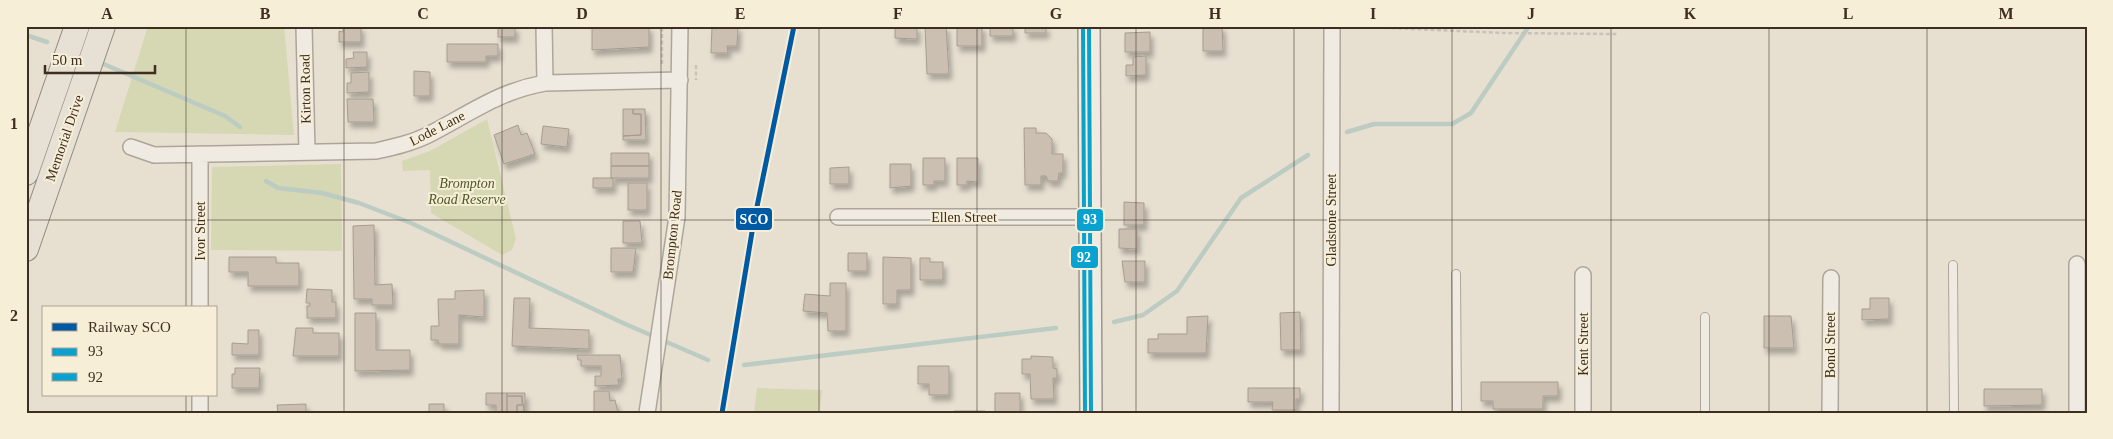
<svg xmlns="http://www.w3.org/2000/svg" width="2113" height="439" viewBox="0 0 2113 439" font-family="Georgia,serif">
<defs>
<filter id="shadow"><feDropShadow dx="3" dy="5.5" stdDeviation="2.5" flood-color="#0004"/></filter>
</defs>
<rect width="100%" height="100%" fill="#e7e0d1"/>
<path fill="#d6d7b3" d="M148,26H284L294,135L115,132Z
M487,119L516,239L512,250L502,255L431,213L430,170L403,171L402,161L430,151Z
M341,164L342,251L211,250L212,167Z
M757,388L822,390L820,413H754Z"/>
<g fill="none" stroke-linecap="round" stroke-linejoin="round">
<path stroke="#bcccc2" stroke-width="4.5" d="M26,35L47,42
M99,62L225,116L240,127
M1347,132L1374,124H1452L1471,113L1529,26
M266,181L278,188L322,193L359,203L411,223L623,323L708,360
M1114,322L1143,315L1177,291L1241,198L1308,155
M744,365L1056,328"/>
</g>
<path fill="#cbbfb2" stroke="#a89c90" filter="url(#shadow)" d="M343,26H361V42H339V31L343,32Z
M498,26H515V37H498Z
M592,26H649V47L592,50Z
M712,26H738L737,46H727L728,53H711Z
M895,26H917V39L895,38Z
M925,26H946L949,74H927Z
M957,26H982V46H957Z
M990,26H1013V36H990Z
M1025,26H1046V33H1025Z
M1203,26H1222L1223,51H1203Z
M1150,32V52H1125V33Z
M447,44H498V56H486V62H447Z
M353,52H367V67L346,68V59L354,58Z
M1146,56V75L1126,76V65H1133V57Z
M414,71L430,72V96H414Z
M369,72V92L347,93V83H351V73Z
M347,99H373L374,122H348Z
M623,109H633V114H641V135L623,136Z
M633,109H645L646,140H623V136L641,135V114H633Z
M518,125L521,135L527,133L535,154L504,164L494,135Z
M543,126L569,129L567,147L541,144Z
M1024,128H1036V133H1046L1052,139V154H1063V173H1059L1058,181H1048L1046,176H1041V185H1025Z
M611,153H649V166H611Z
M923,158H945V181H934V185H923Z
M957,158H978V182L967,181V185H957Z
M890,164H911V186L890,188Z
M611,166H649V178H611Z
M849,167V184H830V168Z
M593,178H613V188H593Z
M628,183H647V210H628Z
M1124,202L1144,203V225H1124Z
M623,221H640L642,243H623Z
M374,225L375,285L392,284L393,305H372V299H354L353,226Z
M1119,229H1137V249L1119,248Z
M611,248H636L633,272H611Z
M848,253H867V271H848Z
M229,257H276V263H299V286H248V272H229Z
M883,257L911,258V290H897V304H883Z
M920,258H930V262H943V280H920Z
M1122,261H1145V282H1125Z
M830,283H846V331H828L827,313L803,311L805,294L830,296Z
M307,289L332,290V302H336V318H307V306H310V303H306Z
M484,290V317L459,315V344H439L438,340H431V326H439L438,299H455V291Z
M514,298H530L529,328L589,330V349L512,346Z
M1870,298H1889V319L1862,320V309H1870Z
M1300,312L1301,350H1281L1280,313Z
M355,313H376V350H410V370L355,371Z
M1208,316L1206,353H1148V339H1158V334H1187V317Z
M1764,316H1791L1794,348H1764Z
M296,328H313V333H339V356H293Z
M248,330H259V355H232V343L248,344Z
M577,355H620L622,379H618L619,385L595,386V376H601V366H581V360H578Z
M1031,356L1053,357V368L1057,369V378H1053L1054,399H1031L1030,374H1022V359H1031Z
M918,366H949V395H929V384H918Z
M235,368H260L259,388H232V374H235Z
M1481,382H1558V396H1543V409H1493V401H1481Z
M1248,388H1300V399H1296V410H1272L1273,402H1248Z
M1984,389H2042V405L1984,406Z
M594,391H609L610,401L615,400L618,413H594Z
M486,393H507V413H486L496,412V405H486Z
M507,393H525V413H522L524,412L522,396H507Z
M995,393H1020V413H995Z
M507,396H522V405H517V412L522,413H507Z
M306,404V413H278L277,405Z
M429,404H444V413H429Z
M517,405H524V412H517Z
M954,411H985V413H954Z"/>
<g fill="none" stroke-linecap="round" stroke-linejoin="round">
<defs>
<path id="lane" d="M1953,265L1954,413
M1456,274L1457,413
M1705,317V413"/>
<path id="street" d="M304,26L307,152
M544,26L545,83
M131,147L154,155L376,151C394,147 412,143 428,135C469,114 499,91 545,83L680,80
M200,154V308
M838,217H1090
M200,395V413
M647,413L677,217L680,26
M1331,413L1332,26
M1583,413V275
M1830,413L1831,278
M2077,413V264"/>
<path id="secondary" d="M1089,26L1091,413"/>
<path id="primary" d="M26,173L77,26
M26,249L103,26"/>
</defs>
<use href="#lane" stroke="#ada599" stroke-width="10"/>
<use href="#street" stroke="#ada599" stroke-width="18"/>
<use href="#secondary" stroke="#9c958a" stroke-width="24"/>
<use href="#primary" stroke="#928b80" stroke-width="26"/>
<path stroke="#c8c2b9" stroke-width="2.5" stroke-dasharray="4 2.5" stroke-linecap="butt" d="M1346,26L1503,33L1617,34
M662,64V26
M696,65V80"/>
<use href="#lane" stroke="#efebe3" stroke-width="8"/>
<use href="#street" stroke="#efebe3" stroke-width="15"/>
<use href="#secondary" stroke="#efebe3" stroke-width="21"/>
<use href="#primary" stroke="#e6e1d4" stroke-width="24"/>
<defs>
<path id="bus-1" d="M1089,26L1091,413"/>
<path id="bus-2" d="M1083,26L1085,413"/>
</defs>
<use href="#bus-1" stroke="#f7eed8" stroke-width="8"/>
<use href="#bus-2" stroke="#f7eed8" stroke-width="8"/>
<use href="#bus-1" stroke="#09a1d0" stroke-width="4"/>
<use href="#bus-2" stroke="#09a1d0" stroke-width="4"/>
<defs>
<path id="rail-1" d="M722,413L753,226L794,26"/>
</defs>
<use href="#rail-1" stroke="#f7eed8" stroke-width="9"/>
<use href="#rail-1" stroke="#005aa3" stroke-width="5"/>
</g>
<path fill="none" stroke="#3d2e20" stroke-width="1" stroke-opacity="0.55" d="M186,26V308M344,26V413M502,26V413M661,26V413M819,26V413M977,26V413M1136,26V413M1294,26V413M1452,26V413M1611,26V413M1769,26V413M1927,26V413M26,220H2087M186,395V413"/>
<g text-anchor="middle" stroke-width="4" stroke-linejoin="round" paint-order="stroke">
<g font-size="14" fill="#3d2e20" stroke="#f7eed8">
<text transform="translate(305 89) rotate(-91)" y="5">Kirton Road</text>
<text transform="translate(437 128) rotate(-27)" y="5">Lode Lane</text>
<text transform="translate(64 138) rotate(-71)" y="5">Memorial Drive</text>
<text x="964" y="222">Ellen Street</text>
<text transform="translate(1331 220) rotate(-90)" y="5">Gladstone Street</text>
<text transform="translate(200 231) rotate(-90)" y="5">Ivor Street</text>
<text transform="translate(672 235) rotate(-84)" y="5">Brompton Road</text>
<text transform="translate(1583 344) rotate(-90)" y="5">Kent Street</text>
<text transform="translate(1830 345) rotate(-90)" y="5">Bond Street</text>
</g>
<g font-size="14" font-style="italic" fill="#4d5a26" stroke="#f7eed8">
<text x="467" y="188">Brompton<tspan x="467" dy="16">Road Reserve</tspan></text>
</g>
</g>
<g stroke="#f7eed8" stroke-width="2">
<rect x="735" y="207" width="38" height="24" rx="5" fill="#005aa3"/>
<rect x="1076" y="208" width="28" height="24" rx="5" fill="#09a1d0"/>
<rect x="1070" y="245" width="29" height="24" rx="5" fill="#09a1d0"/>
</g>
<g font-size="14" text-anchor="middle" font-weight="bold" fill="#fff">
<text x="754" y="224">SCO</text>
<text x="1090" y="224">93</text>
<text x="1084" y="262">92</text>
</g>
<rect width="2113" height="439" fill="none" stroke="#f7eed8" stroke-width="55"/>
<rect x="42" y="306" width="175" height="90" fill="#f7eed8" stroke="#ada18e"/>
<rect x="52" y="323" width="25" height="8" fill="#005aa3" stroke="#ada18e"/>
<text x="88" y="332" font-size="15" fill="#3d2e20">Railway SCO</text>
<rect x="52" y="348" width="25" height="8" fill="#09a1d0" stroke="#ada18e"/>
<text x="88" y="356" font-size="15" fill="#3d2e20">93</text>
<rect x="52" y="373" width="25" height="8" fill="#09a1d0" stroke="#ada18e"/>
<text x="88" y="382" font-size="15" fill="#3d2e20">92</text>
<path d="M45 65v8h110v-8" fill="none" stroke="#3d2e20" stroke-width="2.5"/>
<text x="52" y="65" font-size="15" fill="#3d2e20" stroke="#f7eed8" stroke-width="4" paint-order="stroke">50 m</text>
<rect x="28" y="28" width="2058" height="384" fill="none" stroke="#3d2e20" stroke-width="2"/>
<g font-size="16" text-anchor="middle" font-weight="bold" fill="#3d2e20">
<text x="107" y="19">A</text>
<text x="265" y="19">B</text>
<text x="423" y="19">C</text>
<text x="582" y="19">D</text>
<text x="740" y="19">E</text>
<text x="898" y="19">F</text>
<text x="1056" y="19">G</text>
<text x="1215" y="19">H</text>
<text x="1373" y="19">I</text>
<text x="1531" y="19">J</text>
<text x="1690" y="19">K</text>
<text x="1848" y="19">L</text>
<text x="2006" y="19">M</text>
<text x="14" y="129">1</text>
<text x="14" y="321">2</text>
</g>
</svg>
